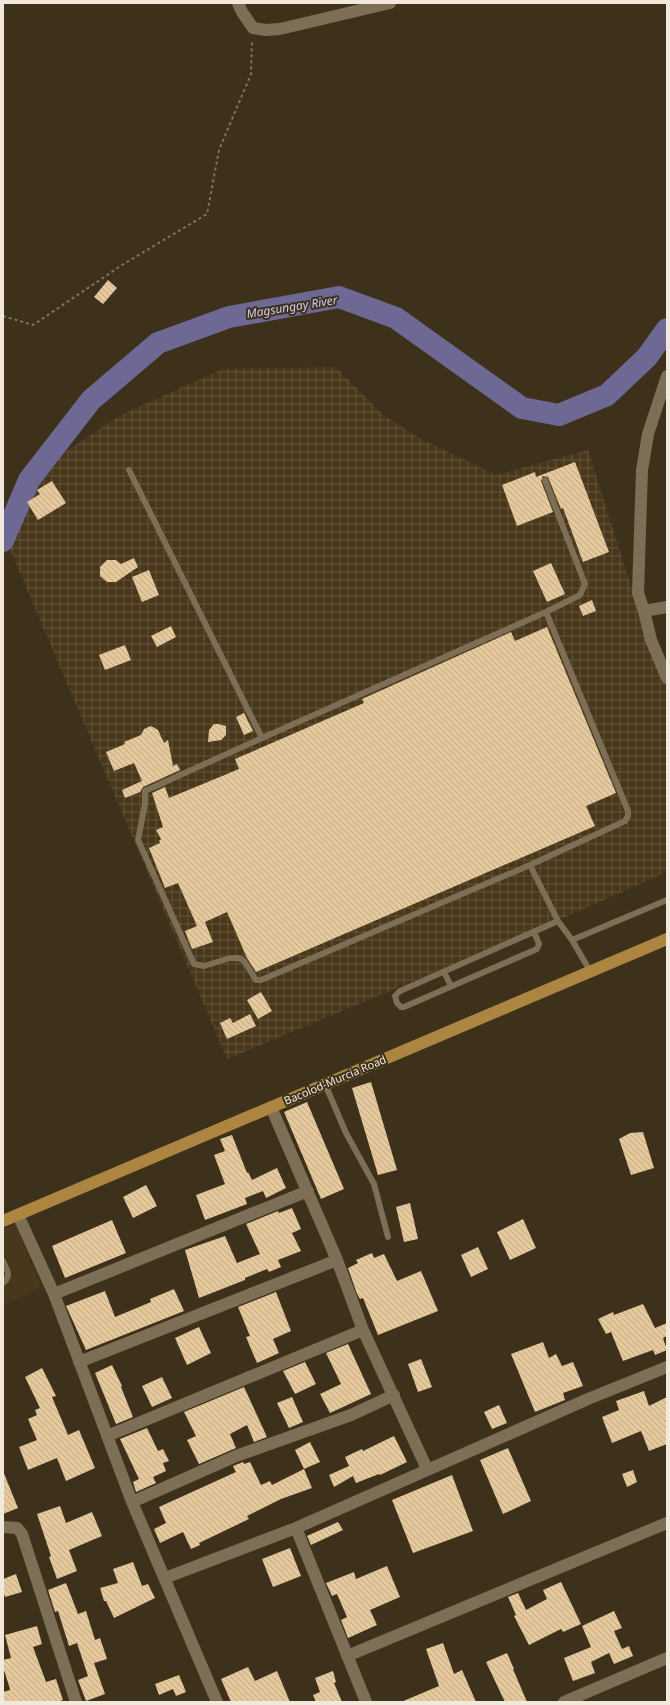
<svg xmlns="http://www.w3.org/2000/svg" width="670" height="1705" viewBox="0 0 670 1705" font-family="'Noto Sans',sans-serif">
<defs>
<pattern id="industrial-grid" width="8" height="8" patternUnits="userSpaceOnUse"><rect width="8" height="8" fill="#48371a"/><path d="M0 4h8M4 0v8" fill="none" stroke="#63543b"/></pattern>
<pattern id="building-back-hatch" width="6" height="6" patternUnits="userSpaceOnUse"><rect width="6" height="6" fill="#e5c89b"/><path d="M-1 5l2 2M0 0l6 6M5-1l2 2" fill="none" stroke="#bea885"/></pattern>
</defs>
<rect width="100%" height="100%" fill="#3e311b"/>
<path fill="#48371a" d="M15,1224L42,1288L3,1305V1229Z"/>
<path fill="url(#industrial-grid)" d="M336,367L382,414L417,437L496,475L588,450L636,602L667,673V872L543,927L227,1059L3,533L44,466L121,415L223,369Z"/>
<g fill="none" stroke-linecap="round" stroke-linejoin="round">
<path stroke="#6e6894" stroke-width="22" d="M3,541L29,480L91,400L158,343L229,317L339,297L396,318L522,408L559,415L607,395L647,357L667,329"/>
</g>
<path fill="url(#building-back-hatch)" d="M108,280L117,288L103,304L94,297Z
M575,462L609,552L583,562L563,508L561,509L548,477L543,476L541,481L553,512L517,526L502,485L535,472L536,477Z
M52,481L66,503L38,520L27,502L40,494L37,490Z
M134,558L138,567L116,582H107L100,576V567L107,560H116L121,564Z
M551,563L565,594L547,602L533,571Z
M149,570L159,595L142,602L132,577Z
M592,600L596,611L583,616L579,606Z
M171,626L176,637L157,647L151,636Z
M547,627L616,793L586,806L595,826L256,972L247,958L227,912L205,922L213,942L192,949L185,931L197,926L178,883L165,888L149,848L160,843L159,841L161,839L156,830L163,827L152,793L165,787L169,798L239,769L235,759L364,703L362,699L511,632L515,641Z
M125,645L131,660L105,670L99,655Z
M244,713L253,731L244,735L236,717Z
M214,724H218L226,726V735L221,740L208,742L209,730Z
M151,726L158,730L164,743L168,740L173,766L177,764L180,770L143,787L140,792L125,798L122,790L142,781L134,763L114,771L106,752L125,744L124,742L141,735L144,729Z
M261,992L272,1011L258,1019L247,1000Z
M250,1014L256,1026L227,1039L220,1023L230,1018L233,1023Z
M371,1082L397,1170L378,1175L352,1088Z
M307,1102L344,1189L321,1199L284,1112Z
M643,1132L654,1168L631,1175L619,1139L630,1133Z
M232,1135L247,1173L248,1172L252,1180L277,1168L286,1188L266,1198L263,1191L245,1198L247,1204L205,1220L196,1195L225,1184L214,1155L225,1151L220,1139Z
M146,1185L157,1206L133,1218L123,1197Z
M410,1203L418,1239L404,1242L396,1207Z
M292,1208L301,1229L292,1233L301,1251L278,1260L281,1267L269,1272L267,1269L245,1278V1280L199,1298L185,1250L225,1236L237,1263L260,1254L246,1224L278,1211L279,1213Z
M523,1219L536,1248L510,1260L497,1232Z
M112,1220L126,1253L65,1278L52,1246Z
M478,1247L488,1269L471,1277L461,1255Z
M372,1253L374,1258L384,1254L397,1281L421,1271L438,1311L378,1335L363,1298L360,1299L357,1294L348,1268L358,1263L356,1260Z
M174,1289L184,1311L86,1350L66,1306L105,1291L115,1317L151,1302L150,1299Z
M276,1292L291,1331L273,1339L279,1353L257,1363L246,1337L250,1336L238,1307Z
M643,1304L655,1328L667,1323V1336L663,1338L667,1350L655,1355L653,1350L623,1361L611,1332L606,1334L598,1319L613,1312L614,1315Z
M199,1327L211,1353L187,1365L175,1338Z
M543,1342L549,1358L556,1354L562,1366L573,1362L583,1386L563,1393L565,1400L535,1412L511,1354Z
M348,1344L371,1394L330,1413L320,1394L341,1384L326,1353Z
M421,1359L432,1387L418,1392L408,1364Z
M305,1362L316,1384L295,1394L283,1371Z
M112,1365L122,1386L121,1387L133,1417L116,1424L95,1373Z
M42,1368L56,1396L52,1397L68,1435L79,1430L95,1468L66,1481L57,1458L28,1470L19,1447L37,1440L28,1419L37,1415L35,1410L40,1408L25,1377Z
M162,1377L172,1398L152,1407L142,1386Z
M244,1387L267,1437L254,1442L247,1425L230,1434L236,1448L199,1464L187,1440L196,1436L184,1412Z
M644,1391L649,1406L667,1397V1444L649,1451L641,1431L612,1443L602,1417L619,1410L616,1401Z
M292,1397L303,1422L289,1428L277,1403Z
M499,1405L507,1423L492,1429L484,1412Z
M147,1428L158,1451L163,1449L169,1461L163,1463L166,1471L153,1477L156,1483L136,1492L133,1482L139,1479L120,1439Z
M394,1436L407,1462L380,1475L379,1474L356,1483L353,1476L334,1487L329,1475L349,1466L345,1457L362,1449L363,1451Z
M310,1442L320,1462L304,1469L295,1450Z
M508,1448L531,1501L503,1514L480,1460Z
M243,1462L244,1464L250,1462L261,1485L270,1481L272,1485L304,1469L312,1488L281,1499L247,1516L249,1519L199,1543L200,1545L191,1549L183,1532L160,1543L154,1529L166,1523L159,1507L236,1472L233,1466Z
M633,1470L637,1482L627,1487L622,1474Z
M3,1471L18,1508L3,1514Z
M452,1475L473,1531L413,1553L392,1500Z
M60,1506L66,1523L92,1512L102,1536L69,1550L77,1571L57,1579L49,1557L51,1556L37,1514Z
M338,1522L343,1530L311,1545L307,1536Z
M290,1548L301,1576L273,1587L262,1559Z
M133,1562L142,1586L148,1584L155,1598L114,1618L106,1601H104L100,1588L118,1583L113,1569Z
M387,1566L400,1597L370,1610L377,1625L348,1638L341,1620L347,1617L337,1594L332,1596L326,1583L354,1572L356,1579Z
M16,1574L22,1592L5,1597L3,1591V1579Z
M561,1582L581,1624L563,1632L561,1629L529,1645L514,1616L516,1615L508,1597L518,1593L526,1610L547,1599L543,1590Z
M66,1583L78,1614L86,1611L95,1640L100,1638L107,1659L94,1663L105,1694L86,1701L78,1680L88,1676L77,1643L69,1646L58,1611L55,1612L48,1590Z
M614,1611L622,1628L614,1631L622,1649L629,1646L633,1656L614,1664L609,1653L591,1662L595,1673L573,1681L564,1658L591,1647L582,1626Z
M37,1626L42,1644L33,1647L46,1682L56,1679L63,1700L57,1702H3V1692L10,1690V1689L3,1667V1660L11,1658L5,1635Z
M443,1643L454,1674L462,1670L476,1702H401L439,1686L426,1649Z
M507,1653L514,1669H513L527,1702H505L486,1662Z
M248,1667L255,1681L277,1671L290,1702H231L221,1679Z
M333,1671L336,1682L334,1683L342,1702H316L313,1695L320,1692L315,1678Z
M179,1675L186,1692L176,1696L173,1689L159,1695L155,1684Z"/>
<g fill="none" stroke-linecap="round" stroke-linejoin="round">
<path stroke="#7f7460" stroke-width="2" stroke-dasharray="3 3" stroke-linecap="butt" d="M3,316L33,325L122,265L207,214L219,150L251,74L252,41"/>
<path stroke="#7d6e56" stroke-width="6" d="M129,470L262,738
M545,480L585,584L580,595L546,612
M530,865L625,821L628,816V811L546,612L262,738L145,791V804L138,840L194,964L204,966L230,958H239L244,961L256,980H261L530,865L558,921L572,940L590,971
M534,932L539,944L537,949L404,1007H401L397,1003L395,996L400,991L558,921
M572,940L667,900
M444,972L451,986
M325,1084L346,1133L374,1184L388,1237
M3,1261C7,1270 12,1276 3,1283"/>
<path stroke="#7d6e56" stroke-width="12" d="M238,3L242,12L253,28L266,30L280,29L390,3
M667,607L644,611L651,640L667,678
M644,611L638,593L642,470L648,434L667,376
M271,1107L337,1260L363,1330L427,1469
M18,1215L54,1294L132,1502L217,1702
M54,1294L308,1191
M79,1362L337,1260
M107,1436L363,1330
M132,1502L236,1456L351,1415L394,1395
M3,1527L17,1528L22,1534L76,1702
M296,1528L366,1702
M165,1578L296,1528L588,1399L667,1367
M347,1656L667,1523
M564,1702L667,1658"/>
<path stroke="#ac8640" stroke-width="12" d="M3,1221L667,939"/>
</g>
<g text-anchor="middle" stroke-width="4" stroke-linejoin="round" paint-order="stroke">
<g font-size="11" fill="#f1e9db" stroke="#3e311b">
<text transform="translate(335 1080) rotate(-23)" y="4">Bacolod-Murcia Road</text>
</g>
<g font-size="12" font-style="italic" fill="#d0caf5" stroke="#3e311b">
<text transform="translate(292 307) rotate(-9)" y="4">Magsungay River</text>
</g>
</g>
<rect width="670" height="1705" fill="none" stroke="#f1e9db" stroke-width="8"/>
</svg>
